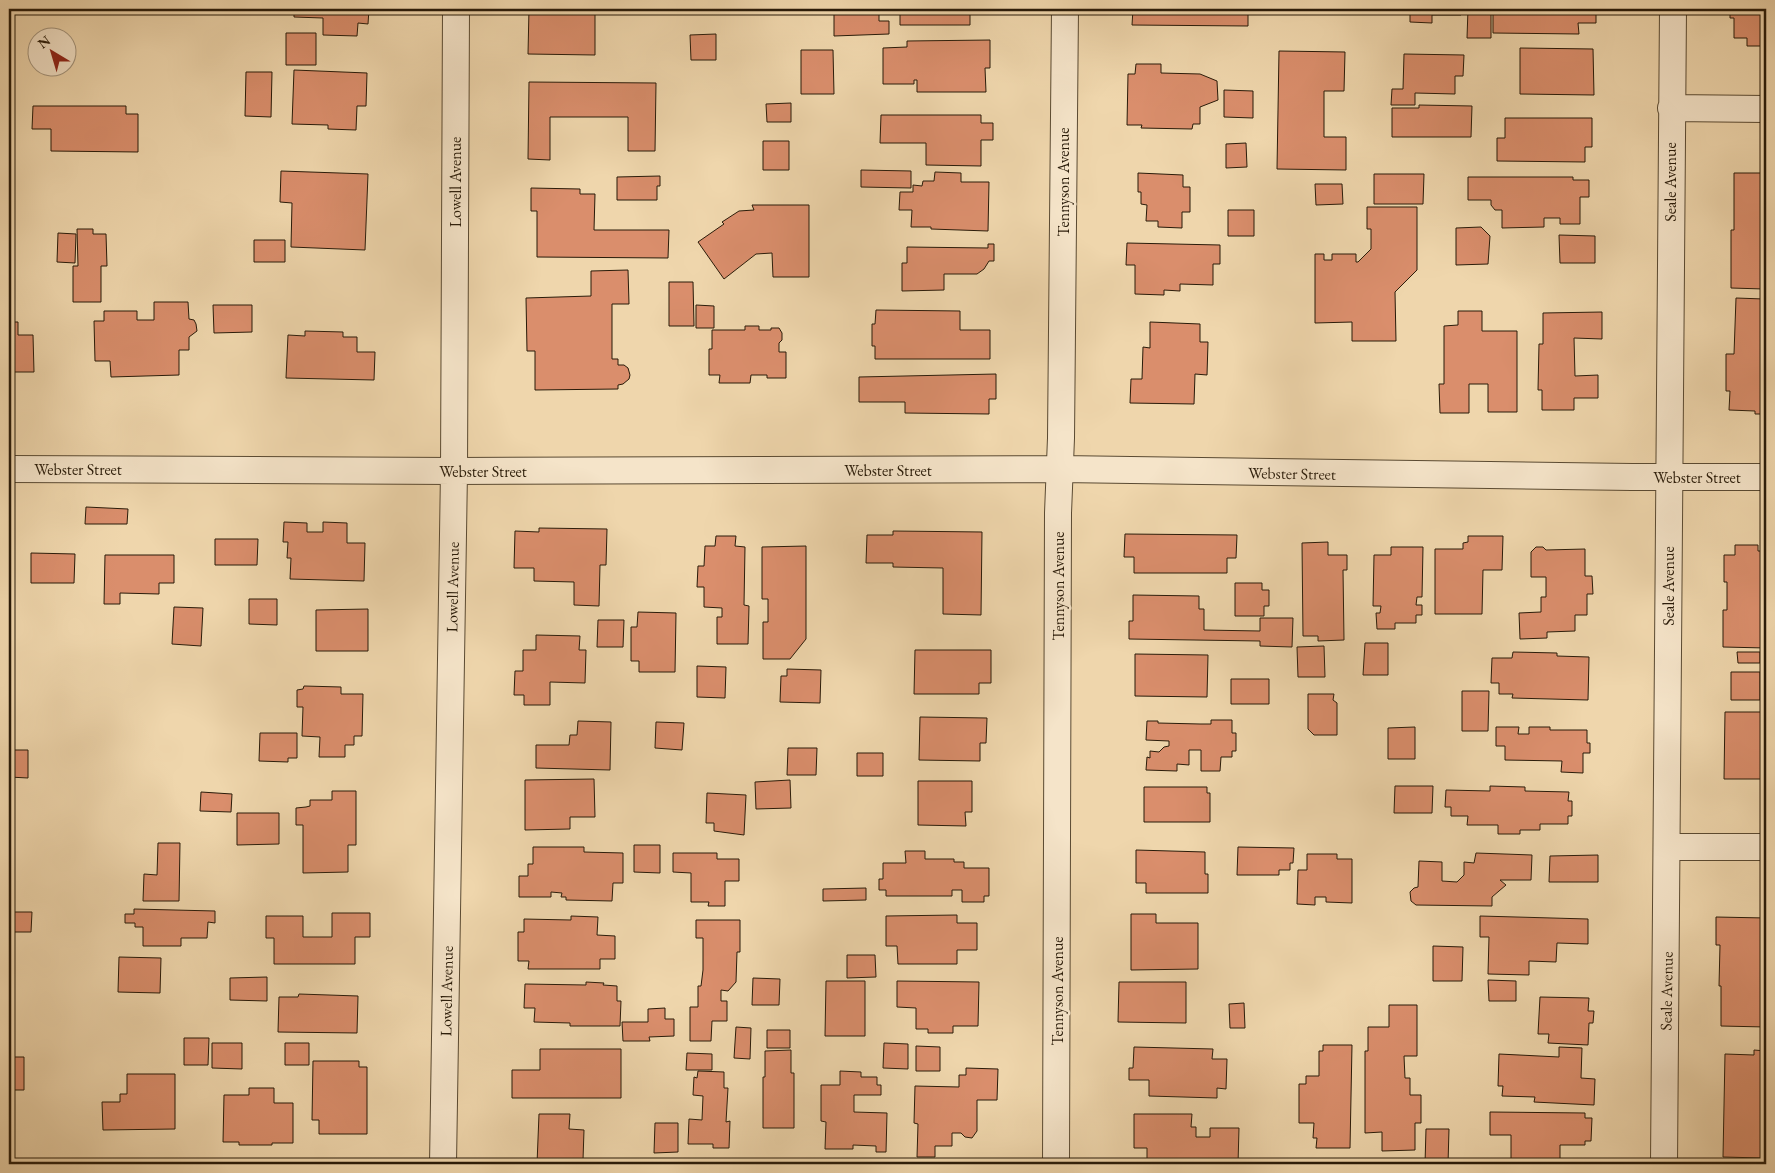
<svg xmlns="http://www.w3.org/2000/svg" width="1775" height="1173" viewBox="0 0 1775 1173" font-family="'EB Garamond',serif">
<rect width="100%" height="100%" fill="#efd6ac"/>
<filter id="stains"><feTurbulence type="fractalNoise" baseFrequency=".004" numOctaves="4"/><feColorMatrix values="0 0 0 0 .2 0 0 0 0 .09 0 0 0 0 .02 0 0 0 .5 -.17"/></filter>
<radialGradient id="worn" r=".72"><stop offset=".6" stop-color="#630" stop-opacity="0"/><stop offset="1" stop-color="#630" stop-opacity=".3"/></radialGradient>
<path fill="#da8e6c" stroke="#291b09" d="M294,9H369L368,24L358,23L357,36L323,35V18L294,17Z
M529,9H595V55L528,54Z
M834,9H866V13L879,12V21H889V34L834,36Z
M900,9H970V25H900Z
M1133,9H1248V26L1132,25Z
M1410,9H1461V15H1432V23L1410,22Z
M1468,9H1491V38H1467Z
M1493,9H1596V23H1578L1579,34L1493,33Z
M1730,9H1766V46H1747V38H1734V18H1730Z
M286,33H316V65H286Z
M716,34V60H691L690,35Z
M990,40V68H985L986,92H917V80H914V84H883V48L907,47V41Z
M1520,48L1593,49L1594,95L1520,94Z
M801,50H833L834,94H801Z
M1279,51L1345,52L1344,91H1324V137H1346V170L1277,169Z
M1404,54L1464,55L1463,76H1455V94L1415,93V105H1391L1392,89H1403Z
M1136,64H1161V73L1200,74L1217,81L1218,100L1200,107V124H1193L1192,129L1141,128L1142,125H1127L1128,74H1135Z
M294,70L367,73L366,106H357L356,130L328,129V125L292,124Z
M246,72H272L271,117L245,116Z
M529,82L656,83L655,151H628V117H550V160L528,159Z
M1224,90L1253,91V118L1224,117Z
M791,103V122H767L766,104Z
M1419,105L1472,106L1471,137H1392V108H1419Z
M33,106H126V114H138V152L51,151V129H32Z
M881,115H981V123H993V140H981V166L926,165V143H880Z
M1505,118H1592V147H1585V162L1497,161V138H1505Z
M763,141H789V170H763Z
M1246,143L1247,167L1226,168V144Z
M861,170L911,171V188L861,187Z
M281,171L368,174L365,250L291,247L292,203L280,202Z
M935,172L961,173V182H989L988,231L931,229V227H911L912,210H899L900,192H913V185L922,186L923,181H934Z
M1138,173L1183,175V187H1190V212H1182V228L1158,227V221H1146L1147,205L1141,204V192H1138Z
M1734,173H1766V215H1765L1766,279H1764V289L1731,288V230H1734Z
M1374,174H1424L1423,204H1374Z
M660,176V186H657V200H617V177Z
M1468,177H1573V180H1589V197H1580V224H1560V218H1544V227L1502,228V210H1495L1491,205V200H1468Z
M1315,184H1342L1343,204L1316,205Z
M531,188L580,189V194H595L594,230H669L668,258L537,257V211H531Z
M752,205H809V277H773L772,253L756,254L724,279L698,242L724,224L722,222L739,211L754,210Z
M1367,207H1417V270L1395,292L1396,341H1352V322L1315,323V254H1324V260H1332V254H1356V262H1358L1371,249V229H1367Z
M1228,210H1254V236H1228Z
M1481,227L1490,236L1488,264L1456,265V228Z
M77,229H93V234H106L107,266H101V302H73V266H78Z
M58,233L76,234L75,263L57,262Z
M1559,235L1595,236V263H1560Z
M254,240H285V262H254Z
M1127,243L1220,245V264H1213V285L1180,284V291L1164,290V295L1135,294V265H1126Z
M988,244H994V261H989L984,269L977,274H944V290L902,291V263H907V247L988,248Z
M628,270L629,304H612V359H618V365H624L628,368L630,375L629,379L623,384L618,385V389L535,390V351H527L526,298L591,296V271Z
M669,282H693L694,326H669Z
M1736,298L1764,299L1763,330H1766V414H1755V411L1729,410L1730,391H1726V354H1734Z
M154,302H188L189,319L194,320L196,324L197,331L189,337V350H179V375L111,377L110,361H95L94,321H104V311H137V320H154Z
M213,305H252V332L214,333Z
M696,305L714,306V328H696Z
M876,310L960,311V330H990V359H875V346H872V324H875Z
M1458,311H1482V331H1517V412H1488V384H1469V413H1440L1439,384H1444V326L1458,325Z
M1602,312V339L1574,338L1575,376L1598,375V398H1574V410H1542V390H1538L1539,344H1543V313Z
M9,322H18V335H33L34,372H9Z
M1150,322L1200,324V342H1208L1207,375L1195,374L1194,404L1130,403L1131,379H1142L1143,347L1150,348Z
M745,326H759V330H771V328H779L782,333V340L779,343V352H786V378H767V375H751L750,383H719L720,375H709V349H712V330H745Z
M305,331L343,332V337H357V352H375L374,380L286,378L288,335L305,336Z
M996,374V399H989V414L905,413V402H859V377Z
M86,507L128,509L127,524H85Z
M284,522L307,523V532H323V522L347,523V543H365L364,581L290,579L291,558H287L288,542H283Z
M539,528L607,529L606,565H600L599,606L574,605V582L534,581V568H514L515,531L539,532Z
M893,531L982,532L981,615L943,614V568L893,567V563H866L867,535H893Z
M1125,534L1237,535L1236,558H1227V573H1134V557H1124Z
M716,536H736L735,546L745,547L744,605L749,606L748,644H717V617H722V608L704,607V587H697L698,566H704L705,546H715Z
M1468,536H1503L1502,570H1483L1482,614H1435V549H1463V543L1468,542Z
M215,539H258L257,565H215Z
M1328,542V555H1347V570H1343L1344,640L1318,641V636H1303L1302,543Z
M1735,545H1758V551H1766V648L1723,647V610H1727V582H1724V555H1735Z
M806,546V639L790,659H763V622H768V599H762V547Z
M1391,547H1423L1422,597H1417L1416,605H1422V615H1416V623H1395V629H1377L1376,613H1380L1381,606H1373L1374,555H1391Z
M1536,547H1543L1546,550L1585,549V576H1592L1593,594H1587V615H1575V631L1547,632V638L1520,639L1519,613L1541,612V597H1546V577H1531V552Z
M31,553L75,554L74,583H31Z
M105,555H174V583H159V594L120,593V604H104Z
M1235,583H1262V590H1269V606H1264V616H1235Z
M1133,595L1199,596V609H1204V630L1260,631V618H1293L1292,647L1260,646V641L1129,639V621H1133Z
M249,599H277V625L249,624Z
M174,607L203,608L201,646L172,644Z
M368,609V651H316V610Z
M638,612L676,613L675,672H639V661H631V627H637Z
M598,620H624L623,647H597Z
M536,635L580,636L579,650H586L585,683L550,682V705H524V695H514L515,671H523V650H536Z
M1365,643H1388V675H1363Z
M1324,646L1325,677H1298L1297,647Z
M915,650H991V683H979V694H914Z
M1513,652L1557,653V656L1589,657L1588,700L1512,698L1513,694H1499V683H1491L1492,658H1512Z
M1737,652H1760V663H1738Z
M1135,654L1208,655L1207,697L1135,696Z
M697,666L726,667L725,698L697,697Z
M787,669L821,670L820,703L780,702L781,676H787Z
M1731,672H1760V700H1731Z
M1231,679H1269V704H1231Z
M304,686L341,687V694H363L362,736H354V745H345V757H319L320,737L302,736L303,707H297V690L303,689Z
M1462,691H1489L1488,731H1462Z
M1308,694H1334L1333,700L1337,703V735H1314L1308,729Z
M1725,712H1766V779H1724Z
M920,717L987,718L986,743H980V761L919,760Z
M1211,720H1232V733H1236V751H1232V757H1221L1220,771H1201V750H1189V765L1177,764V771L1146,770L1147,757L1150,758V751L1159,752L1164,747L1169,746V741L1146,740L1147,721H1158V723L1200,724H1211Z
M578,721L611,722L610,770L536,768V745H569L570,735H577Z
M656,722L684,723L682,750L655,748Z
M1415,727V759H1388V728Z
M1496,727H1519L1518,734H1529V727H1550V730H1587V743H1590V753H1583V773L1561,772L1562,761L1505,760V746H1496Z
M260,733H297V758H288V762L259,761Z
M788,748H817L816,775H787Z
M9,750H28V778L9,777Z
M857,753H883V776H857Z
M594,779L595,817H570V829L525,830V780Z
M790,780L791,808L756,809L755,782Z
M918,781H972V812H965L966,826L918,825Z
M1395,786H1433L1432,813H1394Z
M1490,786L1525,787V791L1569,792L1568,801H1572V816H1568V824H1540V830H1520V834H1498V825H1467L1468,816H1451V807H1445L1446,790L1490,791Z
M1144,787H1207V793H1210V822H1144Z
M332,791H356V845H348V872L303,873V825H296V808L306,807L310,806V800H332Z
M201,792L232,794L231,812L200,811Z
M707,793L746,795L744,835L714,831V823H706Z
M237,813H279V844L237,845Z
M158,843H180L179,901H143L144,874L157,875Z
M634,845H660V873L634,872Z
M533,847H584V852L623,853V883H613L612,901L566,900V897H561L562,893L551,892V897H519V876H528V864H533Z
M1238,847L1294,848L1293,863H1290V870H1279V875H1237Z
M1136,850L1205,852V874H1208V893H1146V883H1136Z
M905,851H925V859H954V862H964V868H989V896H984V902H962V890H952V896H886V890H879V879H883V863H906Z
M673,853H717V859H739V881H725V906H708L709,902H691V873L673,872Z
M1476,853L1532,855L1531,880H1500L1506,885L1492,897V906L1416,905L1411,901L1410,892L1414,888L1418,887L1419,861L1442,862V881L1457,882L1464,875V862L1474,863Z
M1307,854H1337V859H1352V903L1326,902V897H1315V905L1297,904L1298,870H1307Z
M1598,855V882H1549L1550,856Z
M866,888V900L823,901V889Z
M134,909L215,911V923L208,922L207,938H181V946H143V927H135V923H125V914H134Z
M9,912H32L31,932H9Z
M332,913H370V937H355V964H274V938H266V916H303V937H332Z
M1131,914H1156V923H1198V969L1131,970Z
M957,915V923H977V950H957V964H898L897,946H886V916Z
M571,916L598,917L597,935L615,936V959H600V969H528L529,961H518V932H524V919L571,920Z
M1480,916L1588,919V944L1557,943L1556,962L1529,961V975L1488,974L1489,937H1480Z
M1716,917L1766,918V1027L1721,1026V986H1719L1720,945H1716Z
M696,920H740V952H737L736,982L728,991L721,990V1001H727V1021H712L711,1041H690V1007H698V986H701L703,970V938H696Z
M1433,946L1463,947L1462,981H1433Z
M847,955H875L876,977L847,978Z
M119,957L161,958L160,993L118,992Z
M267,977V1001L230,1000V978Z
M753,978L780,979L779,1005H752Z
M1488,980L1516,981V1001H1489Z
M826,981H865V1036H825Z
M897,981L979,982L978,1026H953V1033H928V1029H916V1008L897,1007Z
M586,982L604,983L603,985L617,986V1001H621L620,1026H570V1023L534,1022L535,1008H524L525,984L586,985Z
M1119,982H1186V1023L1118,1022Z
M299,994L358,996L357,1033L278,1032L279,997H298Z
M1540,997L1589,998L1588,1011H1594L1593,1023H1589L1588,1045L1548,1043L1549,1034H1538Z
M1244,1003L1245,1028H1230L1229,1004Z
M1389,1005H1417V1056H1404L1405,1078H1410V1095H1421V1123H1415V1150L1382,1151V1132L1365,1133V1051H1368V1027H1389Z
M665,1008V1019H674V1036L649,1037L650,1041H623L622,1022H648V1009Z
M736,1027L751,1028L750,1059L734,1058Z
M767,1030H790V1048H767Z
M184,1038H209L208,1065H184Z
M212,1043H242V1069L212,1068Z
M285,1043H309V1065H285Z
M884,1043L908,1044V1069L883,1068Z
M1323,1045H1352L1350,1148H1316L1317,1138H1313L1314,1123H1299V1084H1306V1076H1319V1051H1323Z
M916,1046L940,1047V1071H916Z
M1134,1047L1213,1049L1212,1059H1227L1226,1089L1217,1088V1098L1149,1096V1080H1129V1068H1133Z
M1559,1047L1582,1048L1581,1078L1595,1079L1594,1105L1534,1102L1535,1097L1502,1096L1503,1086H1498L1499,1054L1559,1057Z
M540,1049H621V1098H512V1070H540Z
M791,1050V1073H794V1128H763V1077H765V1051Z
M1754,1050L1766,1051V1062H1763V1080H1766V1149H1762V1158L1723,1157L1725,1054L1754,1055Z
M687,1053L712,1054V1070H686Z
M9,1057H24V1090H9Z
M313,1061H359V1067H367V1134H319V1120H312Z
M966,1068L998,1069L997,1100H977V1131L972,1138L965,1137L961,1133H952V1146H935V1157H917L918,1124L914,1123L915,1086L959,1087V1075H966Z
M698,1071L724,1072V1088H728L726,1122L730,1121L729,1148H713V1144H688L689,1119L702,1120L703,1096L693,1095L694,1077L697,1078Z
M840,1071L861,1072V1077H877V1085H881V1095H854V1112L887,1113L886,1152H876V1146L853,1145V1149H825L826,1122L821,1121V1085H840Z
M127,1074H175V1129L103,1130L102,1102H120V1094H127Z
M249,1088H274V1103H293V1143H272V1145H239V1142H223L224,1095H249Z
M1490,1112L1585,1113V1118H1592L1591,1141H1585V1145H1560V1164L1511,1163V1135H1490Z
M539,1114H570L569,1129L584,1130L583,1160L570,1159V1164H537Z
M1134,1114H1192L1191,1127H1196V1137H1210V1128H1239L1238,1164L1147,1163V1148H1134Z
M655,1123H678V1152L654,1153Z
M1426,1129H1449L1448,1164H1425Z"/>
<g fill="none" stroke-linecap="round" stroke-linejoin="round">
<defs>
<path id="minor" d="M1671,108L1766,109
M9,469L454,471L1061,469L1632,477H1766
M1667,847H1766
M443,1164L454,471L456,9
M1056,1164L1058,513L1061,438L1065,9
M1664,1164L1673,9"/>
</defs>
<use href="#minor" stroke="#5a4a32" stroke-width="28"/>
<use href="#minor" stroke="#f5e4c9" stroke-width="26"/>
</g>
<g text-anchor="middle" stroke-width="5" stroke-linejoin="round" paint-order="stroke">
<g font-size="16" fill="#291b09" stroke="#f5e4c9">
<text transform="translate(455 182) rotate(-90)" y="6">Lowell Avenue</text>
<text transform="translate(1063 182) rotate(-90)" y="6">Tennyson Avenue</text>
<text transform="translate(1670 182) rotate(-90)" y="6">Seale Avenue</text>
<text x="78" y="475">Webster Street</text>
<text x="888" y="476">Webster Street</text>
<text x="483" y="477">Webster Street</text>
<text transform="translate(1292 473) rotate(1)" y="6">Webster Street</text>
<text x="1697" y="483">Webster Street</text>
<text transform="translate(1058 586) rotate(-90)" y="6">Tennyson Avenue</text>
<text transform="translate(1668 586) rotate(-90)" y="6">Seale Avenue</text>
<text transform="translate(452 587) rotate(-89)" y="6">Lowell Avenue</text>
<text transform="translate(446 991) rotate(-89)" y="6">Lowell Avenue</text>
<text transform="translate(1057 991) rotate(-90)" y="6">Tennyson Avenue</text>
<text transform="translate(1666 991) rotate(-89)" y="6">Seale Avenue</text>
</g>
</g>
<rect width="1775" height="1173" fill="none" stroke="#efd6ac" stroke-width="30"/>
<rect x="10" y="10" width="1755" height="1153" fill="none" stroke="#291b09" stroke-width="2.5"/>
<rect x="15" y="15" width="1745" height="1143" fill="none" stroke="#291b09"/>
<g transform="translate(52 52) rotate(322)"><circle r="24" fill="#f5e4c9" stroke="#a3947c"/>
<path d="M0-4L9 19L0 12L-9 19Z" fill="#8f2418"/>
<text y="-8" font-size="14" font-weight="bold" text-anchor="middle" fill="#291b09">N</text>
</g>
<rect width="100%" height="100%" filter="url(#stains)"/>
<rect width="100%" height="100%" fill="url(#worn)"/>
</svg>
